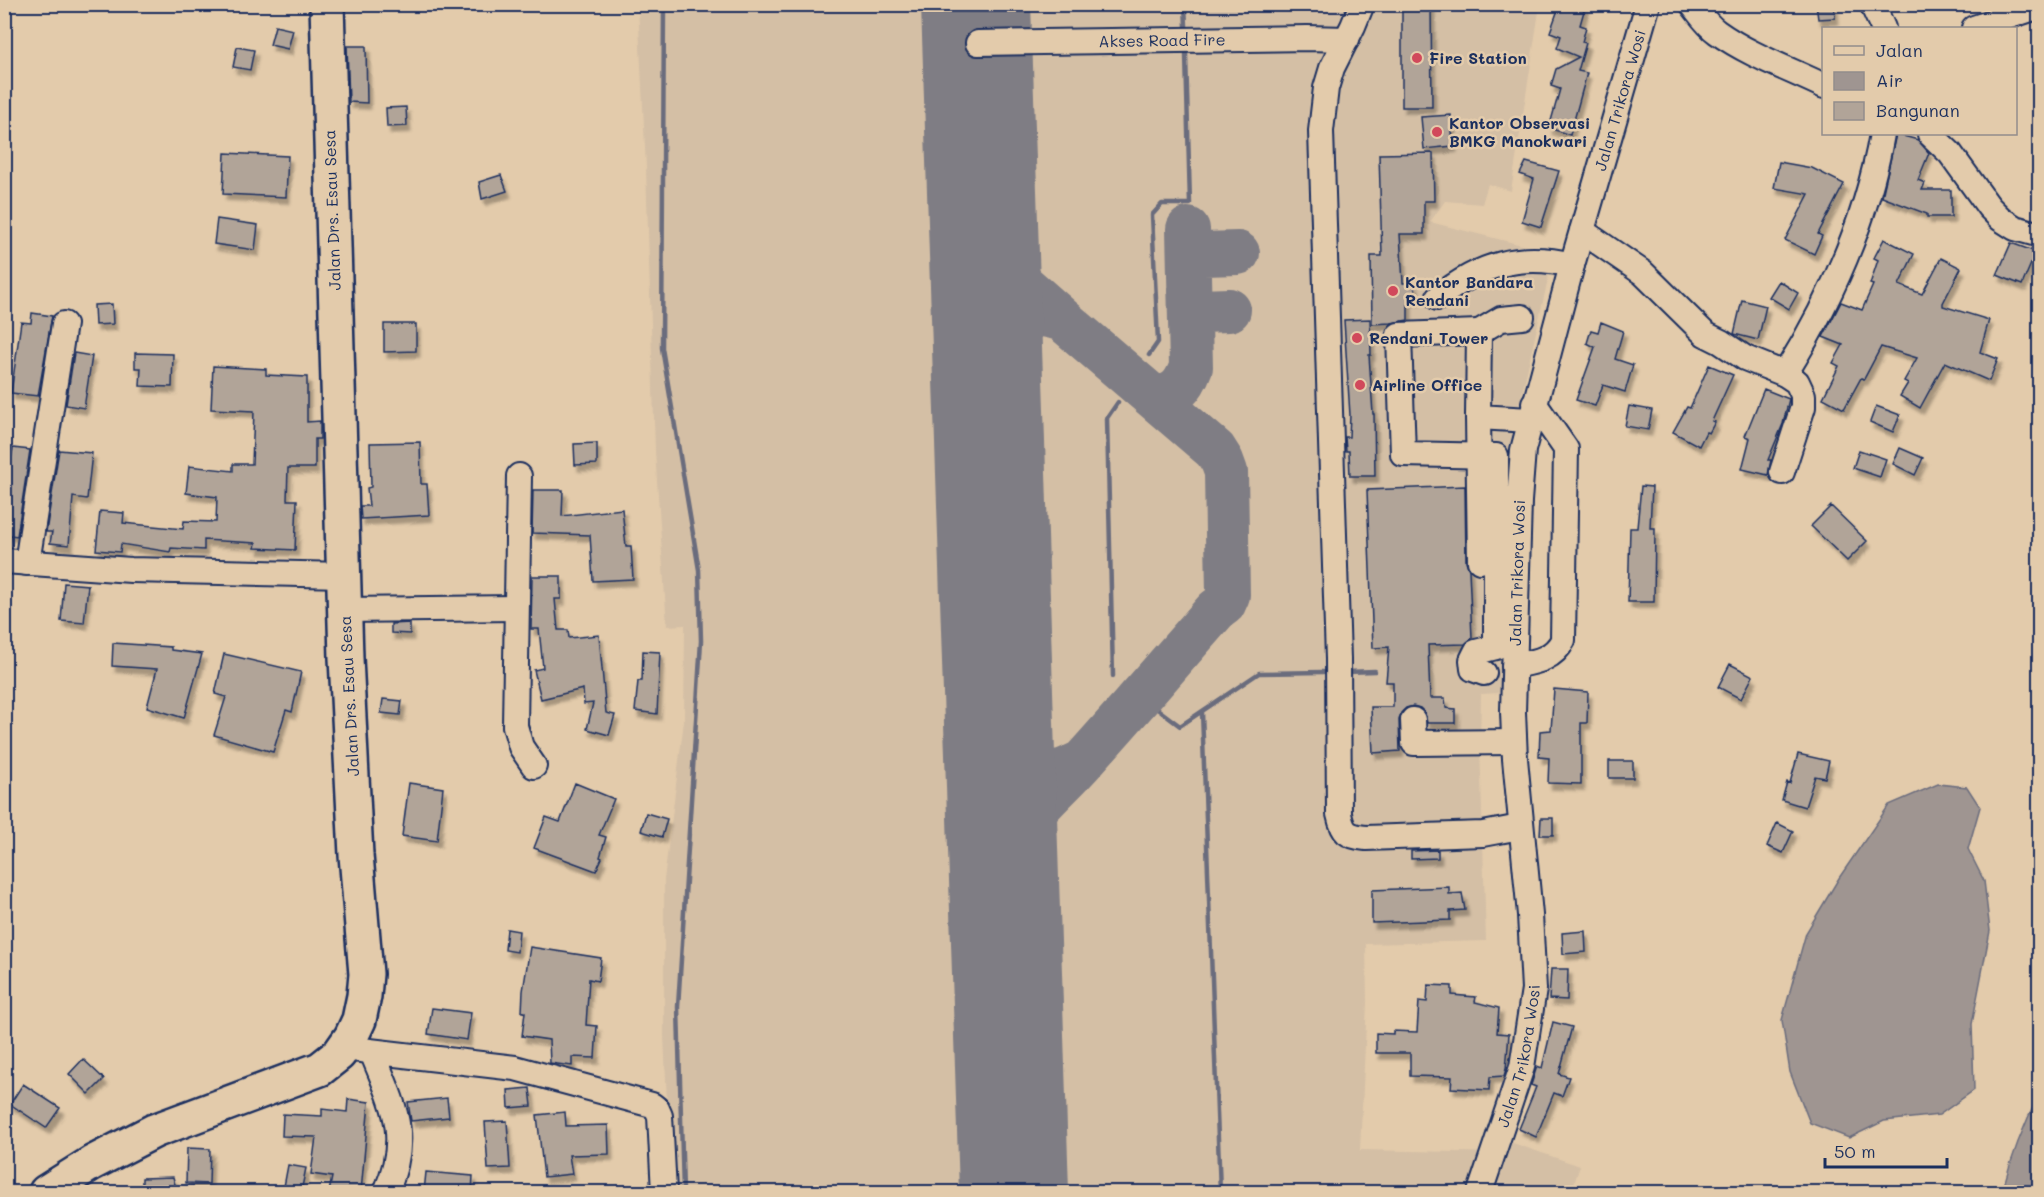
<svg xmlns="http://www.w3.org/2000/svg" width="2044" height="1197" viewBox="0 0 2044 1197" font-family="Mali,sans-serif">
<defs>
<filter id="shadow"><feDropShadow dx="3.5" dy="6" stdDeviation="1.5" flood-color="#0004"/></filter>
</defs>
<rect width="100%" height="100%" fill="#e3cbab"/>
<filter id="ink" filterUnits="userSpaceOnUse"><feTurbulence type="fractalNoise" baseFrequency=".0167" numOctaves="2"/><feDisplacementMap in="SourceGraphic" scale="12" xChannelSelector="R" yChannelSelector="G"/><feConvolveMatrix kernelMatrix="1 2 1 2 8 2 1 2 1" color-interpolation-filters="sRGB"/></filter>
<g filter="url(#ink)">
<path fill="#d4bfa5" d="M638,5H1540L1511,191L1488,184L1482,204L1445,201L1430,222L1554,253L1518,411L1508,661L1501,693L1481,694L1480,744L1486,941L1366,944L1367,1003L1360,1150L1507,1153L1510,1142L1580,1166L1571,1192H671L664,1035V880L684,721L685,625L667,626L655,451L646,168Z"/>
<path fill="#9f9591" stroke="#6a6c7d" stroke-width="1.5" d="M1938,784L1967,787L1980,807L1968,849L1984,881L1990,931L1972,1024L1974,1090L1939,1115L1884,1121L1849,1138L1810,1123L1790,1072L1782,1020L1806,933L1839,878L1889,805Z
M2039,1095V1192H2002C2011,1158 2023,1126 2039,1095Z"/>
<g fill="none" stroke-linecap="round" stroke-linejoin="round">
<path stroke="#6a6c7d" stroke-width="4.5" d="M664,4L662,348L699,570L701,641L678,1007L683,1192
M1185,4L1186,26
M1149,355L1158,342L1152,215L1162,204H1190L1186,54
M1347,672L1375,671
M1113,676L1107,418L1118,402
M1156,708L1180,726L1259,673L1323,672
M1202,712L1220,1192"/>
<path stroke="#7f7d84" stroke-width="44" d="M984,236L995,260L1063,320
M1189,244L1203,254L1238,253
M1191,303L1201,311L1229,310
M989,391C991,366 991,337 1014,323C1022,317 1029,314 1040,315C1048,315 1056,318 1063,320L1215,450L1222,461L1226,472L1228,595L1224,604L1216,610C1172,660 1129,710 1085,759C1053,796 1016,819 1003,869
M1154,397C1176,397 1184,386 1191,367L1188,229
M999,740C1015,756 1035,776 1060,771C1067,770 1075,765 1082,762"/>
<path stroke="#7f7d84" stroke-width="110" d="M976,4L1014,1192"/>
</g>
<path fill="#b1a498" stroke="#1b2f5e" stroke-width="1.5" filter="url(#shadow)" d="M1402,4H1431L1432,107H1402Z
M1560,4H1586L1580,25L1586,27L1582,42L1586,43L1578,71L1587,73L1570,135L1549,128L1560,89L1551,86L1556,69L1579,57L1557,48L1561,36L1550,32Z
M1816,4H1834L1835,18L1818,19Z
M275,26L293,30L288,49L270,45Z
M347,46H366L367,103L349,102Z
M237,47L254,50L250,70L233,67Z
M406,107L407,126L387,127L386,108Z
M1451,115L1453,146L1424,149L1421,117Z
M1896,134L1918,140L1929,153L1918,180L1925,183L1922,190H1951V217H1927V214L1882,197Z
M225,153L288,156L286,197L223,194Z
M1433,153L1434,201H1424V234H1400L1403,283H1415V299H1408V320L1391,323L1372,324L1371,256H1382L1379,154Z
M1526,162L1559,171L1541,227L1522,221L1534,179L1520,174Z
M1779,162L1812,168L1844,184L1818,234L1822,236L1814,254L1785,240L1809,194L1774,188Z
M501,175L507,191L482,199L479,182Z
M217,219L258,225L255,250L214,244Z
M1884,239L1914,254L1899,285L1922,294L1941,258L1961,268L1943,303V306L1989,320L1980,352L1998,359L1989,381L1945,362L1920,408L1900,396L1908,383L1904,381L1917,358L1881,347L1864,379L1861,378L1844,409L1823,398L1839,366L1833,363L1843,345L1823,337L1841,302L1862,310L1873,285L1870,284L1878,260L1874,258Z
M2011,243L2036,252L2022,285L1997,275Z
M1779,281L1798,293L1789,309L1769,297Z
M1742,300L1766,306L1758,340L1734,334Z
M112,304L113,324L95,325L94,305Z
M32,313L52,316L38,396L11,393L21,322L31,323Z
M1370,319L1371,355H1369L1373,414H1374L1375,476H1350L1349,451H1346L1345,437H1349L1350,415L1344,320Z
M1601,322L1623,331L1615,359L1633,365L1625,392L1603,385L1595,406L1576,400L1595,347L1587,343L1591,330L1598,332Z
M384,324H416V351L384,352Z
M74,353L92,356L84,408L66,405Z
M135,353L173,354L172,387L140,386L141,368H135Z
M1709,365L1733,375L1712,421L1715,422L1709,433L1706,432L1699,446L1673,432L1687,407L1690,408Z
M213,366L266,369V375L307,377V422L320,421V439H315V468H288L287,500H297L295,550L255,548L256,543L204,540V550L171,548L170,552L121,544L120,552L96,550L100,511L124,513L123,523L183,529L184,521L216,522L217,497L186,493L189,466L233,471V464H252L254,411L211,409Z
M1764,389L1789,399L1783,424L1768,460H1771L1768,475L1742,469L1750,438L1745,436Z
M1629,406L1652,410L1648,430L1625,426Z
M1876,406L1900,415L1893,432L1870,422Z
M420,442L421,484H427L429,515L361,519L360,506H369L367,488L371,487L370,443Z
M597,443V464L575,465L574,444Z
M13,448L30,450L17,536L4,534V458L11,459Z
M1900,448L1923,458L1915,475L1893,464Z
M59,450L92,453L87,499L73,497L69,545L50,543L52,532H46Z
M1859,450L1886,459L1880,477L1853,468Z
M1465,486L1466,561L1469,570L1472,638L1465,644L1428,645L1430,698H1445L1446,708L1455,709V723H1427L1425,713L1420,708L1413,706L1406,708L1401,713L1399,720L1400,751L1373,753L1371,707H1393V682H1386L1389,647L1373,648L1367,490Z
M1641,486L1652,487L1650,528H1655L1654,602H1628L1630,528H1637Z
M533,490H563L562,516L622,509L626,546H631L633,579L593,581L590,535L532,533Z
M1831,506L1867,541L1847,561L1811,526Z
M532,576H561V599H555L558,630H568L569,638L599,635L606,713L615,715L609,735L587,729L593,703L584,704L583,689L541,699L534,670L543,668L539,629H531Z
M64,583L88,585L84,623L61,621Z
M410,623V634L391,633V624Z
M113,643L171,647V650L202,654L184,718L147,707L157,669L112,666Z
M643,651L660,652L657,714L635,711L638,681H642Z
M224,654L301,672L292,712L286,710L273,752L214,735L226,697L215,694Z
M1730,664L1753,676L1741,699L1718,687Z
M1554,689L1588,692L1587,723H1581V784L1548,783L1549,758L1539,757L1540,731L1551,730Z
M383,699L402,701L400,715L381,713Z
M1798,754L1829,761L1825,778L1815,776L1805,807L1782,800L1787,782L1790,783Z
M1609,761H1633V778H1609Z
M409,783L443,788L437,841L402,836Z
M575,783L614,799L599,835L606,837L600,857L602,858L596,871L534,848L546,817L560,822Z
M646,813L667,819L662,837L641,831Z
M1541,818H1553V835H1540Z
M1777,823L1793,831L1783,853L1767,846Z
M1438,850V858L1411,859V851Z
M1449,887V894L1462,893L1465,910L1450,911V920L1372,923V890Z
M507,929L519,931L517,952L505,950Z
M1585,931L1586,952L1563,954L1562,933Z
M530,947L601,958L598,981L589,979L586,1025L597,1026L595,1058L572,1057V1066L550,1063L549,1040L522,1036L525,1012H522L523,991Z
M1551,969H1568L1567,1000L1549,999Z
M1428,985L1452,986V995L1476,997L1475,1002L1499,1008L1497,1033L1509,1034L1506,1069L1504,1076L1490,1077L1489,1090L1451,1088L1452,1077L1410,1076V1053H1376V1033L1393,1034V1031L1417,1032L1419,1001L1427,1002Z
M432,1008L471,1013L467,1040L428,1034Z
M1553,1022L1572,1027L1559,1074L1569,1077L1562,1096L1554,1093L1536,1137L1519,1129L1536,1087L1531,1085L1537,1066L1542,1068Z
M83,1059L104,1079L89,1094L69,1074Z
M23,1084L60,1108L46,1128L10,1104Z
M530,1088L532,1106L509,1108L508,1090Z
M447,1098L449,1117L411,1121L408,1102Z
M348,1099L369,1102L361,1192H329L332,1177L311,1174L316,1137L282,1136L283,1114L322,1116V1109L347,1112Z
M565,1112L566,1126L608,1125L609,1154L569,1155L572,1174L544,1177L537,1115Z
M507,1121L510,1168L488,1169L485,1122Z
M187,1148L210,1149L209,1184L186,1183Z
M288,1165L306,1168L301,1192H283Z
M426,1172L473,1176L472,1192H424Z
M173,1177L177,1192H142V1178Z"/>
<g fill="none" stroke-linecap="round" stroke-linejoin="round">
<defs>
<g id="minor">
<path d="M1362,4L1353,26L1332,68L1326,88L1321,131L1338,659L1339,814C1343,833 1347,836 1366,838L1483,834L1520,827"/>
<path d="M1692,4C1700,14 1707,25 1717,32C1749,55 1789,69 1824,86"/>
<path d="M1872,4L1883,28"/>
<path d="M1974,28L2040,6"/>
<path id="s1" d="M978,43L1307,38L1347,39"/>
<path d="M1930,134L1950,153L1989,207L2001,219L2015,228L2040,235"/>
<path d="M1582,231L1643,273L1705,334L1721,342L1745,358L1785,374L1797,382L1803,395V407L1782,472"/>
<path d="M1438,298C1478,265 1520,252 1572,265"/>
<path d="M1522,317L1501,319L1479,332L1478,417L1530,420"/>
<path d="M1479,332L1399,335L1403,454L1496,456V647L1476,652L1472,660L1473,669L1484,673"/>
<path d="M1785,374C1831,300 1867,220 1882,134"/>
<path d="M1478,417L1480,561"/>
<path d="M519,476L515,726L521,747L534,766"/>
<path d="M4,561L131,570L344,575"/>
<path d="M27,563L64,324"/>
<path d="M345,610L516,608"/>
<path d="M1514,666C1534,662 1553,660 1563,640L1566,449L1534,403"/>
<path d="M1413,720L1414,743L1514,742"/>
<path d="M344,1048L515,1068L652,1105L657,1109L660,1116L664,1192"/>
<path d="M372,1052C394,1107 411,1135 386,1192"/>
<path id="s2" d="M1480,1192L1522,1067L1534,989L1530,915L1515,759L1513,712L1519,501L1523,450L1572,265L1648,4"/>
</g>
<path id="highway" d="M46,1192L92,1163L154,1131L320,1069L339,1054L351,1037L359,1020L364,996L366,974L356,855L346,658L327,4"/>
</defs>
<use href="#minor" stroke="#1b2f5e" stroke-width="28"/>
<use href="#highway" stroke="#1b2f5e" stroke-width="38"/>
<use href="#minor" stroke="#e3cbab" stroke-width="24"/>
<use href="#highway" stroke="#e3cbab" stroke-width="33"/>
</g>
</g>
<g fill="#d1495b" stroke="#e3cbab" stroke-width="2">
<circle cx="1417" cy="58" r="6"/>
<circle cx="1437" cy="132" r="6"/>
<circle cx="1393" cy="291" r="6"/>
<circle cx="1357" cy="338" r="6"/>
<circle cx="1360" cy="385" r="6"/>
</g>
<g text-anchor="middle" stroke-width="5" stroke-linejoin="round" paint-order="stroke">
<g font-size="16" fill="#1b2f5e" stroke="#e3cbab">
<text dy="6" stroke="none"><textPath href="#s1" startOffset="184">Akses Road Fire</textPath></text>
<text dy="6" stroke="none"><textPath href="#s2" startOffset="1114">Jalan Trikora Wosi</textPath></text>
<text transform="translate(332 210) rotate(-92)" y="6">Jalan Drs. Esau Sesa</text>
<text dy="6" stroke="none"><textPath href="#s2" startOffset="628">Jalan Trikora Wosi</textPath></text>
<text transform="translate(349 696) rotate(-93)" y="6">Jalan Drs. Esau Sesa</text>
<text dy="6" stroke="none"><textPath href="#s2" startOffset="142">Jalan Trikora Wosi</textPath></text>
</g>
<g font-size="16" font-weight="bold" fill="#1b2f5e" stroke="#e3cbab" text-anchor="start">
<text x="1429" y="64">Fire Station</text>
<text x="1449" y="129">Kantor Observasi<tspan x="1449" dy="18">BMKG Manokwari</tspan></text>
<text x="1405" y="288">Kantor Bandara<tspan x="1405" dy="18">Rendani</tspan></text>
<text x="1369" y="344">Rendani Tower</text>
<text x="1372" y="391">Airline Office</text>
</g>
</g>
<rect width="2044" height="1197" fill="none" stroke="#e3cbab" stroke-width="24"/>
<rect x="12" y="12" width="2020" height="1173" fill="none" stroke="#1b2f5e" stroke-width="2" filter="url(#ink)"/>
<rect x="1822" y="27" width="195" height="108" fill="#e3cbab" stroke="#938d8c" stroke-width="1.5"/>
<rect x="1834" y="46" width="30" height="9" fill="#e3cbab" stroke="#938d8c" stroke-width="1.5"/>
<text x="1876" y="57" font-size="18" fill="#1b2f5e">Jalan</text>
<rect x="1834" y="72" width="30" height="18" fill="#9f9591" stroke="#938d8c" stroke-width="1.5"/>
<text x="1876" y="87" font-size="18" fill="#1b2f5e">Air</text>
<rect x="1834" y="102" width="30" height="18" fill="#b1a498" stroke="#938d8c" stroke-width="1.5"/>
<text x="1876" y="117" font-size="18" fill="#1b2f5e">Bangunan</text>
<path d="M1825 1158v9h122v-9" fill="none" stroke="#1b2f5e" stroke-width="3"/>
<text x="1834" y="1158" font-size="18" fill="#1b2f5e" stroke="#e3cbab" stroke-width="4.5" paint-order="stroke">50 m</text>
</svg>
